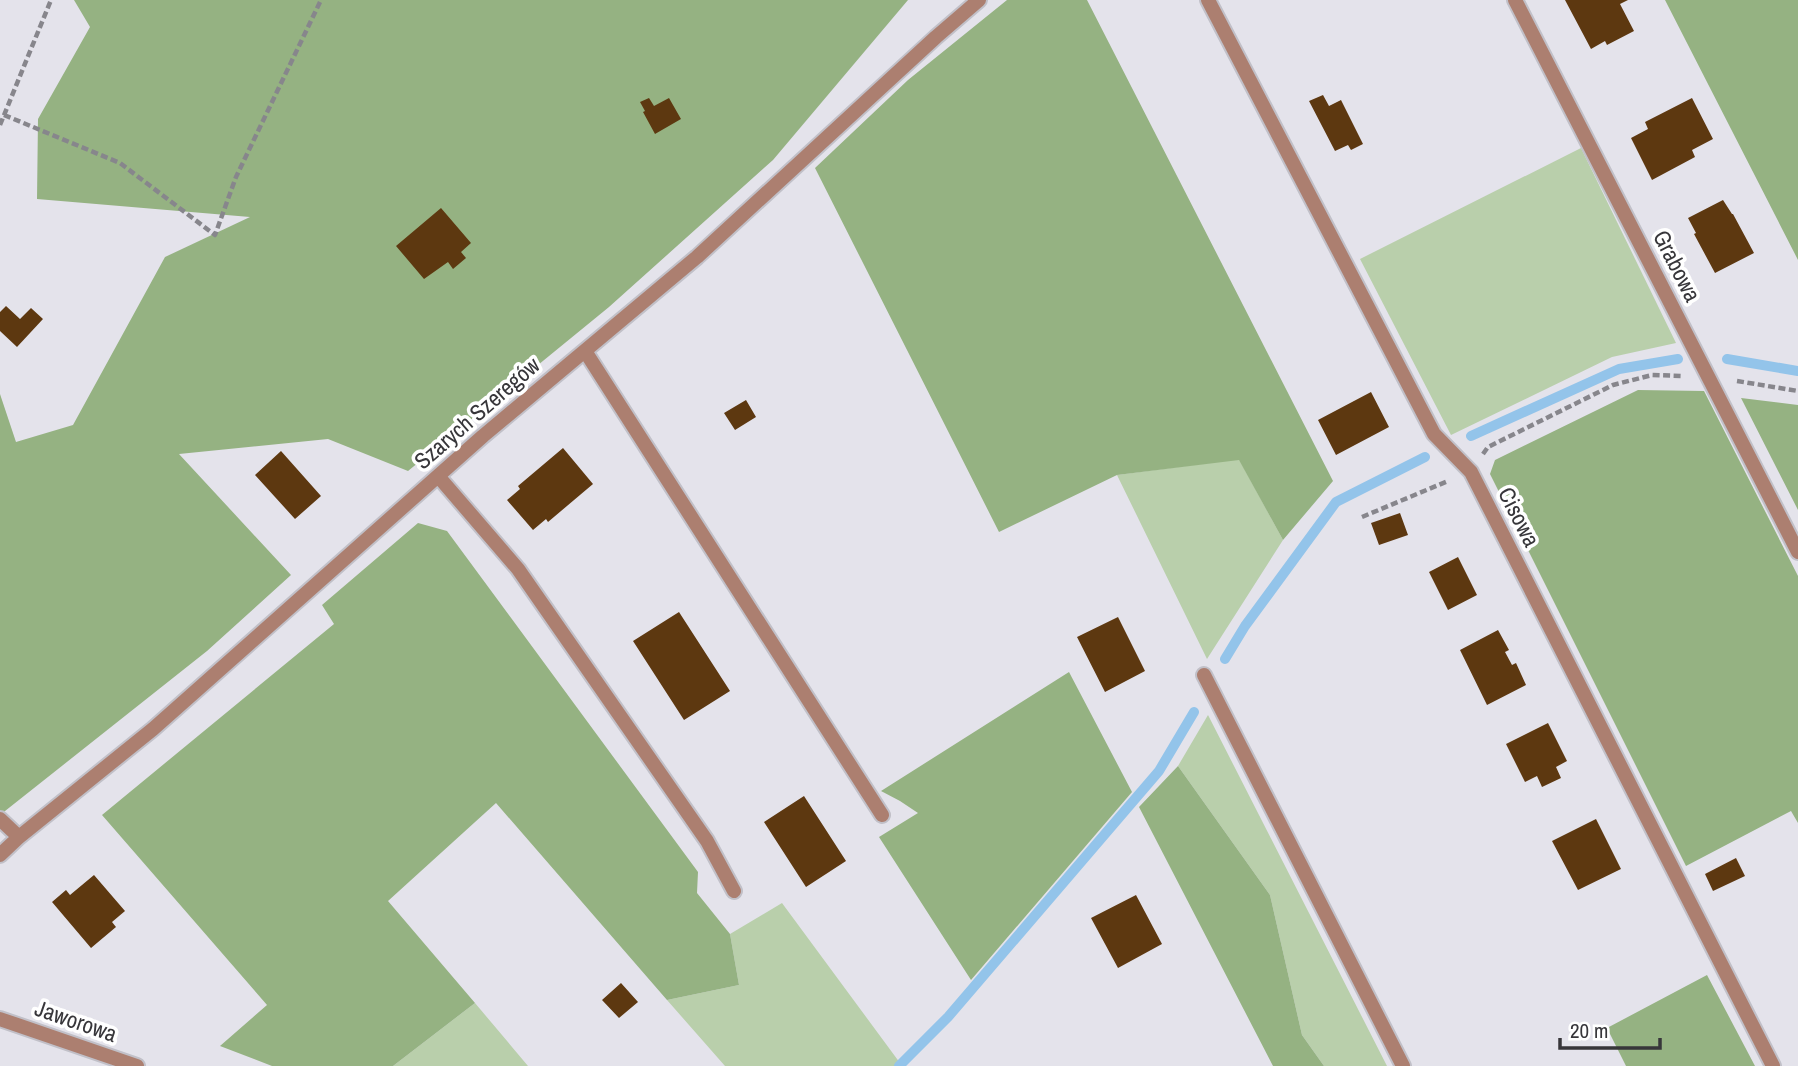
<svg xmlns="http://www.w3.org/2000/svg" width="1798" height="1066" viewBox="0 0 1798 1066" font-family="'Archivo Narrow',sans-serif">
<rect width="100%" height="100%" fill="#e4e3eb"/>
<path fill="#b9cfab" d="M1581,148L1676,343L1612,357L1451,435L1360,259Z
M1239,459L1283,540L1207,659L1117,475Z
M1208,715L1387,1066H1324L1302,1035L1270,895L1178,766Z
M782,903L900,1063L895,1066H725L667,1000L739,985L730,934Z
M475,1003L528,1066H393Z"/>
<path fill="#95b282" d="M74,0H908L773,160L609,307L408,471L328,439L179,454L291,575L207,651L0,815V394L16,442L73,425L165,257L250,217L37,199L38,119L90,27Z
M1007,0H1087L1333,481L1283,540L1239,460L1117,475L999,532L815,168L908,80Z
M1665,0H1798V260Z
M1638,390L1704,391L1798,576V823L1791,811L1686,866L1490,474L1495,460Z
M1741,398L1798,405V510Z
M418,523L447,531L698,872L697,893L730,934L739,985L667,1000L496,803L388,901L475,1003L393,1066H272L220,1046L267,1005L102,815L334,624L322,605Z
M1069,672L1132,792L971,980L879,837L918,813L900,801L881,791Z
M1178,766L1270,895L1302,1035L1324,1066H1273L1139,807Z
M1707,975L1755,1066H1626L1607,1028Z"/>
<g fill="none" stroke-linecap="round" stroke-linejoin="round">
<path stroke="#93c4ea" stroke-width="10" d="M1727,359L1798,371
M1471,436L1619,369L1678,359
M1225,659L1245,626L1336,502L1425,457
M899,1066L948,1017L1159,771L1194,712"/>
</g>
<path fill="#5d3810" d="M1565,0H1628L1620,4L1634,31L1607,45L1605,41L1591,49Z
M1323,95L1329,106L1341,100L1363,144L1351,150L1348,145L1335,151L1309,101Z
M649,98L654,106L669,98L681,119L655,134L643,112L645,111L640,102Z
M1692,98L1713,139L1692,150L1695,157L1652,180L1631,138L1648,129L1645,122Z
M1723,200L1732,214H1733L1754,253L1715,273L1694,234L1696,233L1688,218Z
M441,208L471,243L461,252L466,258L453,269L448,262L424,279L396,246Z
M6,306L20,319L31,308L43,319L17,347L0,331V312Z
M1371,392L1389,427L1336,455L1318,420Z
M746,400L756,417L735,430L724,413Z
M563,448L593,484L548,522L546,519L533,530L507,500L520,489L518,486Z
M281,451L321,496L295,519L255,475Z
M1400,513L1408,535L1379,545L1371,523Z
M1458,557L1477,595L1448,610L1429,572Z
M679,612L730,691L684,720L633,641Z
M1118,617L1145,671L1105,692L1077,637Z
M1498,630L1509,650L1505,652L1512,665L1516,663L1526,685L1487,705L1460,650Z
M1548,723L1567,761L1556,767L1561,778L1542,787L1537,776L1525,782L1506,744Z
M804,796L846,861L806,887L764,822Z
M1596,819L1621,869L1578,890L1552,841Z
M1736,858L1745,876L1713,891L1705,874Z
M94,875L125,911L112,922L116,927L91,948L52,902L66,890L70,895Z
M1136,895L1162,944L1118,968L1091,918Z
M621,983L638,1002L619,1018L602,1000Z"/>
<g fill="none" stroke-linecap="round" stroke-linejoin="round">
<defs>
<path id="street" d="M1208,0L1434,434L1471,472L1773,1066
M1515,0L1798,552
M585,351L882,815
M438,476L518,569L707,841L734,891
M1204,675L1403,1066
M0,819L19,837
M0,855L19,837L153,729L483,436L697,257L936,37L979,0
M0,1019L137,1066"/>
</defs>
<use href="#street" stroke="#c1c0c8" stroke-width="18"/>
<path stroke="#87868c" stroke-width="4.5" stroke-dasharray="7 3.5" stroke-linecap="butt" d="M4,115L120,163L215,235L236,177L321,0
M0,125L51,0
M1737,381L1798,391
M1483,454L1488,447L1613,385L1652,375L1683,376
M1362,517L1448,481"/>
<use href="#street" stroke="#ac7f70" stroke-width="14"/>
</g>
<g text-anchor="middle" stroke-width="7" stroke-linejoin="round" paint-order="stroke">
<g font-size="23" fill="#37363a" stroke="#fff">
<text transform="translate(1677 266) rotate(63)" y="8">Grabowa</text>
<text transform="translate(477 413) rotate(-41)" y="8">Szarych Szeregów</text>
<text transform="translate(1519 517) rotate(63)" y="8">Cisowa</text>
<text transform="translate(76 1021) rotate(19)" y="8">Jaworowa</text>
</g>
</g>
<path d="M1560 1038v10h100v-10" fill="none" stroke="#37363a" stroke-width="3.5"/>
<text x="1570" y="1038" font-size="21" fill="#37363a" stroke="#ffffff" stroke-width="5" paint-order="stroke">20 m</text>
</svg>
